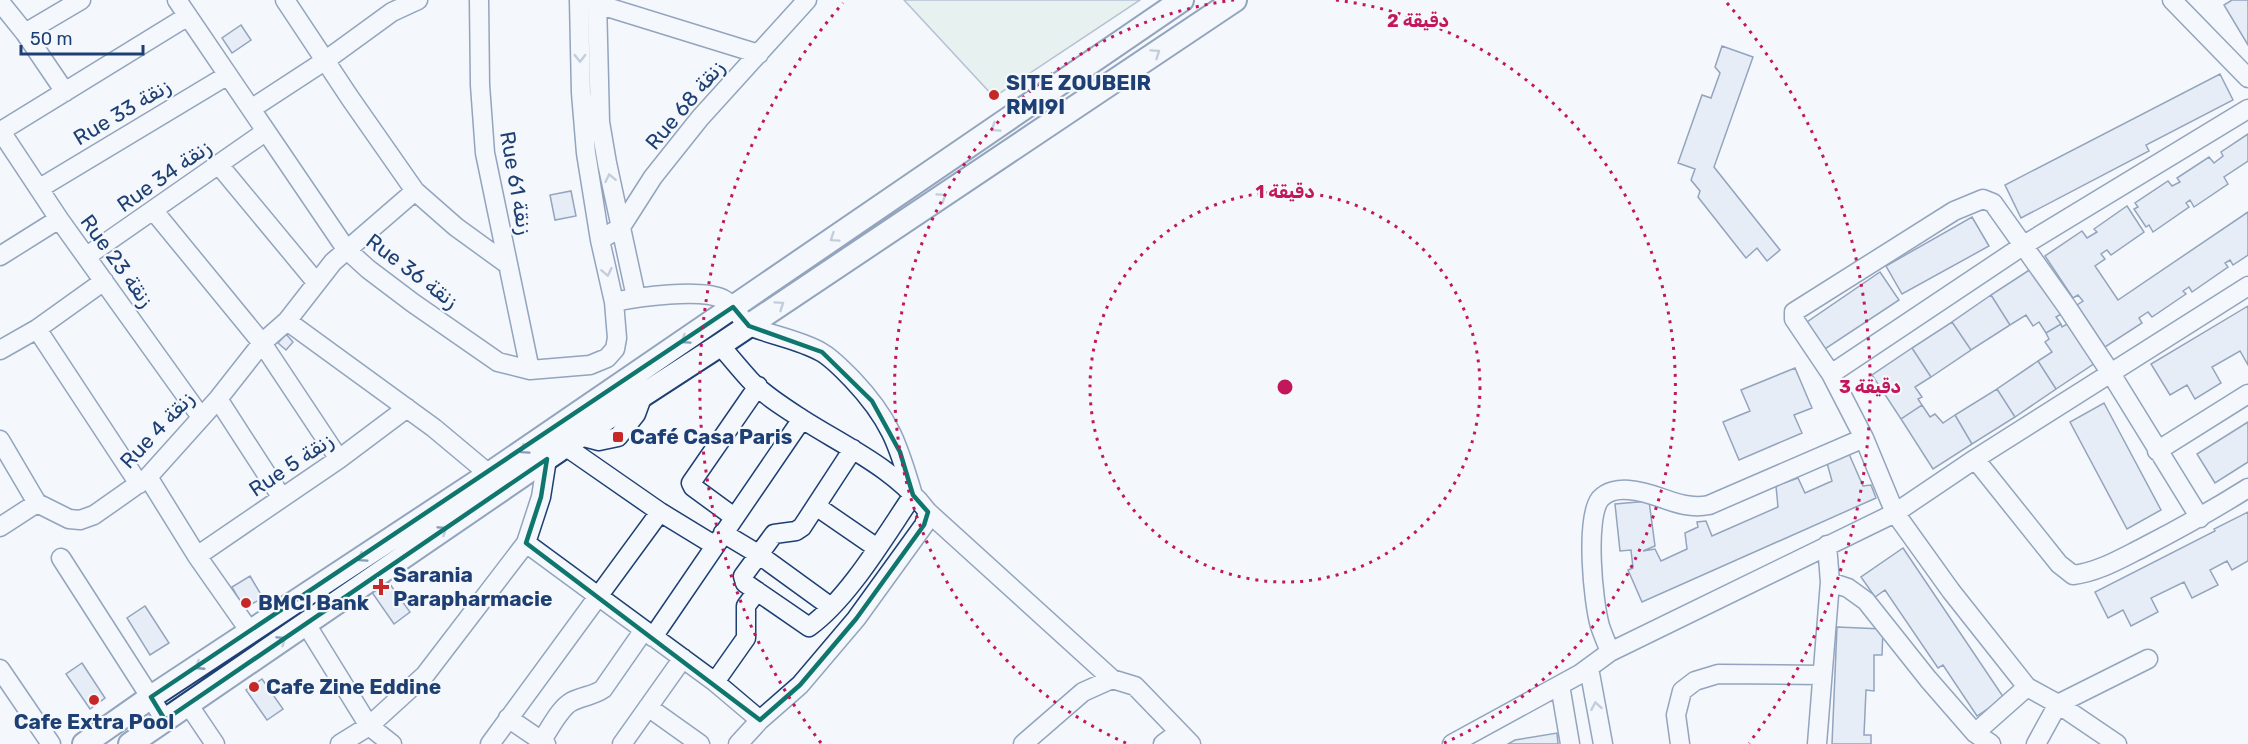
<svg xmlns="http://www.w3.org/2000/svg" width="2248" height="744" viewBox="0 0 2248 744" font-family="Rubik,Vazirmatn,sans-serif">
<rect width="100%" height="100%" fill="#f4f7fb"/>
<path fill="#d7e8df" stroke="#687fa3" stroke-width="1.5" d="M904,0H1140L994,97Z"/>
<path fill="#d5e0f0" stroke="#1d3f73" stroke-width="1.5" d="M2232,0H2248V45L2224,5Z
M241,25L251,40L232,53L222,38Z
M1722,46L1753,57L1714,167L1780,250L1767,261L1757,248L1746,258L1698,197L1700,191L1691,180L1695,169L1678,163L1702,95L1711,98L1720,73L1715,67Z
M2220,74L2233,100L2146,145L2149,151L2021,218L2005,185Z
M2248,134V161L2224,177L2228,184L2194,207L2190,200L2186,203L2189,207L2153,232L2149,225L2146,227L2134,209L2138,207L2135,203L2168,181L2172,186L2180,182L2177,178L2209,157L2214,163L2223,156L2221,152Z
M571,191L576,216L555,220L550,195Z
M2127,206L2144,232L2111,255L2107,250L2101,254L2105,259L2095,266L2118,300L2248,212V255L2233,265L2230,260L2225,263L2228,267L2192,292L2189,287L2183,291L2186,294L2152,317L2148,312L2139,318L2142,323L2105,347L2077,305L2083,301L2078,295L2073,298L2045,256L2082,231L2087,238L2097,232L2094,229Z
M1972,217L1989,246L1902,294L1886,266Z
M2034,267L2063,313L2056,317L2061,324L2046,333L2039,322L2033,326L2026,315L2010,325L1991,295Z
M1880,272L1899,300L1825,349L1807,322Z
M1991,295L2010,325L1971,350L1952,322Z
M2248,306V365L2240,351L2212,367L2221,383L2195,399L2187,385L2170,395L2151,364Z
M1952,322L1971,350L1931,377L1912,348Z
M2069,323L2095,363L2056,389L2038,361L2052,352L2045,342L2049,339L2046,333L2061,324L2062,327Z
M286,334L293,342L286,350L278,343Z
M1912,348L1931,377L1915,387L1922,397L1918,399L1922,405L1901,419L1872,375Z
M2038,361L2056,389L2015,417L1997,389Z
M1795,368L1812,408L1794,415L1802,433L1739,460L1723,422L1750,411L1741,390Z
M1997,389L2015,417L1972,444L1955,415Z
M2104,403L2161,510L2127,529L2070,422Z
M1922,405L1930,417L1935,414L1943,423L1955,415L1972,444L1933,469L1901,419Z
M2248,422V462L2215,483L2197,454Z
M1849,454L1863,486L1871,485L1876,498L1642,602L1628,570L1633,568L1631,550L1620,551L1615,504L1649,501L1655,546L1643,551L1655,549L1661,561L1687,549L1685,533L1698,527L1697,522L1706,521L1712,536L1778,507L1776,486L1798,478L1805,493L1832,481L1827,463Z
M2248,512V561L2232,570L2227,561L2210,570L2218,585L2192,598L2184,582L2151,598L2158,612L2131,626L2123,610L2108,618L2095,592L2215,531L2214,529Z
M1903,548L2004,698L1977,716L1943,665L1938,668L1885,590L1875,597L1861,577Z
M250,576L263,598L244,608L232,587Z
M387,580L410,612L394,624L371,591Z
M145,606L169,643L150,655L127,618Z
M1837,627L1883,629L1882,655H1874V691L1866,690L1864,735H1871V744H1832Z
M82,663L105,698L90,709L66,674Z
M262,679L283,709L267,720L246,690Z
M1557,733L1558,744H1508L1515,740Z"/>
<g fill="none" stroke-linecap="round" stroke-linejoin="round">
<defs>
<path id="minor" d="M177,0L346,249L368,269L413,303L498,362L530,370L590,365L607,358L615,349L617,338L614,302L600,240L586,153L581,93L579,0
M285,0L350,98L415,191L456,227L507,264
M479,0L480,85L485,153L530,370
M597,0L600,122L607,163L636,297
M2172,0L2248,78
M0,2L25,33L65,92
M597,4L759,54
M25,33L81,0
M251,109L326,60L392,12L418,0
M0,130L59,219L201,417
M1,131L188,16
M219,165L316,282
M40,188L228,75
M153,210L262,343L339,459
M600,240L621,227L653,177L700,118L807,0
M0,256L59,219
M87,256L265,132
M614,302C638,297 701,288 723,299C736,305 740,322 752,327C774,336 800,340 821,352C832,358 843,370 852,379C890,419 898,444 913,495C885,536 849,598 809,627L745,583L743,576L774,534L796,531L802,527L853,449
M287,321L434,428L489,474
M37,329L139,484
M720,345C730,357 740,369 750,380C764,395 785,408 802,419C846,447 896,469 928,512L1112,679
M0,350L37,329L104,281
M1831,374L2024,245L2248,109
M218,399L282,498
M580,436L599,441L618,437L636,414L643,395
M1864,438L1709,505C1678,511 1659,492 1629,490C1619,489 1607,491 1600,499C1585,519 1593,602 1600,626C1603,635 1607,644 1610,652L1895,513L1975,459L2248,286
M0,440L37,503L69,519L80,520L94,515L148,477L218,399L262,343L287,321L333,262L415,191
M565,446L660,512L714,545
M2157,451L2248,394
M1975,459L2059,564L2073,575C2098,572 2120,559 2142,548C2179,529 2213,510 2248,488
M148,477L197,556L251,633
M816,506L877,548
M734,517L693,487L691,483L758,386
M0,527L37,503
M723,533L758,554L831,607
M526,543L715,682L760,720
M197,556L339,459L407,408
M61,558L165,720
M1830,582L1848,588L1866,601L1928,679L1975,733L1991,744
M306,624L369,726L392,744
M653,637L802,419
M1589,668L1603,744
M0,669L51,744
M715,682L746,638V606L757,591
M1560,685L1570,744
M188,704L215,744
M648,707L700,744
M508,718L546,744
M1975,733L2027,687
M541,741C550,729 559,709 571,702C582,696 593,696 603,689L644,630
M340,744L369,726L425,675L526,543L541,497L547,459
M490,744L660,512
M622,744L683,658
M738,744L760,720L800,685L856,619L924,525L928,512
M1023,744L1083,692L1112,679L1135,686L1191,744
M1163,744L1179,732
M1452,744L1580,674L1610,652
M1680,744L1676,715L1682,691L1695,681L1718,674L1822,675
M1817,744L1830,582L1827,545
M2036,744L2058,704L2148,659
M2117,744L2058,704L2027,687L1951,591L1895,513L1864,438L1831,374L1794,319V312L1954,211L1983,199L1993,203L2067,307L2110,372L2200,518"/>
<path id="major" d="M84,744L151,697L489,474L1182,0
M130,744L580,436L720,345L1235,0"/>
</defs>
<use href="#minor" stroke="#1d3f73" stroke-width="21"/>
<use href="#major" stroke="#1d3f73" stroke-width="26"/>
<use href="#minor" stroke="#f4f7fb" stroke-width="18"/>
<use href="#major" stroke="#f4f7fb" stroke-width="22"/>
</g>
<defs><path id="oneway-chevron" d="M-2-3.5L2.5 0L-2 3.5" fill="none" stroke-width="1.6" stroke-linecap="round" stroke-linejoin="round" transform="scale(1.5)"/></defs>
<g stroke="#889bb7">
<use href="#oneway-chevron" transform="translate(1156 53) rotate(-34)"/>
<use href="#oneway-chevron" transform="translate(580 58) rotate(89)"/>
<use href="#oneway-chevron" transform="translate(995 128) rotate(146)"/>
<use href="#oneway-chevron" transform="translate(610 178) rotate(-102)"/>
<use href="#oneway-chevron" transform="translate(942 197) rotate(-34)"/>
<use href="#oneway-chevron" transform="translate(834 238) rotate(146)"/>
<use href="#oneway-chevron" transform="translate(607 272) rotate(78)"/>
<use href="#oneway-chevron" transform="translate(780 305) rotate(-34)"/>
<use href="#oneway-chevron" transform="translate(685 340) rotate(146)"/>
<use href="#oneway-chevron" transform="translate(524 450) rotate(146)"/>
<use href="#oneway-chevron" transform="translate(443 530) rotate(-34)"/>
<use href="#oneway-chevron" transform="translate(362 558) rotate(146)"/>
<use href="#oneway-chevron" transform="translate(282 640) rotate(-34)"/>
<use href="#oneway-chevron" transform="translate(199 666) rotate(147)"/>
<use href="#oneway-chevron" transform="translate(1596 706) rotate(-100)"/>
</g>
<path d="M0 0H2248V744H0ZM733,307L749,326L822,352L872,401L900,452L913,495L928,512L924,525L856,619L800,685L760,720L526,543L541,497L547,459L165,720L151,697Z" fill="#f4f7fb" fill-opacity=".55" fill-rule="evenodd"/>
<path fill="none" stroke="#0f766e" stroke-width="4.5" stroke-linejoin="round" d="M733,307L749,326L822,352L872,401L900,452L913,495L928,512L924,525L856,619L800,685L760,720L526,543L541,497L547,459L165,720L151,697Z"/>
<g fill="none" stroke="#c2185b" stroke-width="3" stroke-dasharray="3 6">
<circle cx="1285" cy="387" r="195"/>
<path d="M1126 743A390 390 0 0 1 1234 0M1336 0A390 390 0 0 1 1444 743"/>
<path d="M821 743A585 585 0 0 1 843 3M1727 3A585 585 0 0 1 1749 743"/>
</g>
<g fill="#c62828" stroke="#f4f7fb" stroke-width="2">
<circle cx="994" cy="95" r="6"/>
<rect x="612" y="431" width="12" height="12" rx="3"/>
<path d="M378 578h6v6h6v6h-6v6h-6v-6h-6v-6h6z"/>
<circle cx="246" cy="603" r="6"/>
<circle cx="254" cy="687" r="6"/>
<circle cx="94" cy="700" r="6"/>
</g>
<g text-anchor="middle" stroke-width="4.5" stroke-linejoin="round" paint-order="stroke">
<g font-size="21" font-weight="bold" fill="#1d3f73" stroke="#f4f7fb" text-anchor="start">
<text x="1006" y="90">SITE ZOUBEIR<tspan x="1006" dy="24">RMI9I</tspan></text>
<text x="630" y="444">Café Casa Paris</text>
<text x="393" y="582">Sarania<tspan x="393" dy="24">Parapharmacie</tspan></text>
<text x="258" y="610">BMCI Bank</text>
<text x="266" y="694">Cafe Zine Eddine</text>
<text x="94" y="729" text-anchor="middle">Cafe Extra Pool</text>
</g>
<g font-size="21" fill="#1d3f73" stroke="#f4f7fb">
<text transform="translate(685 105) rotate(-50)" y="7">Rue 68 زنقة</text>
<text transform="translate(122 112) rotate(-31)" y="7">Rue 33 زنقة</text>
<text transform="translate(164 176) rotate(-35)" y="7">Rue 34 زنقة</text>
<text transform="translate(516 183) rotate(80)" y="7">Rue 61 زنقة</text>
<text transform="translate(117 261) rotate(54)" y="7">Rue 23 زنقة</text>
<text transform="translate(412 271) rotate(37)" y="7">Rue 36 زنقة</text>
<text transform="translate(157 430) rotate(-47)" y="7">Rue 4 زنقة</text>
<text transform="translate(291 465) rotate(-34)" y="7">Rue 5 زنقة</text>
</g>
</g>
<circle cx="1285" cy="387" r="9" fill="#c2185b" stroke="#f4f7fb" stroke-width="3"/>
<g font-size="18" text-anchor="middle" font-weight="bold" fill="#c2185b" stroke="#f4f7fb" stroke-width="4.5" stroke-linejoin="round" paint-order="stroke">
<text x="1418" y="27">2 دقيقة</text>
<text x="1285" y="198">1 دقيقة</text>
<text x="1870" y="393">3 دقيقة</text>
</g>
<path d="M21 45v9h122v-9" fill="none" stroke="#1d3f73" stroke-width="3"/>
<text x="30" y="45" font-size="18" fill="#1d3f73" stroke="#f4f7fb" stroke-width="4.5" paint-order="stroke">50 m</text>
</svg>
